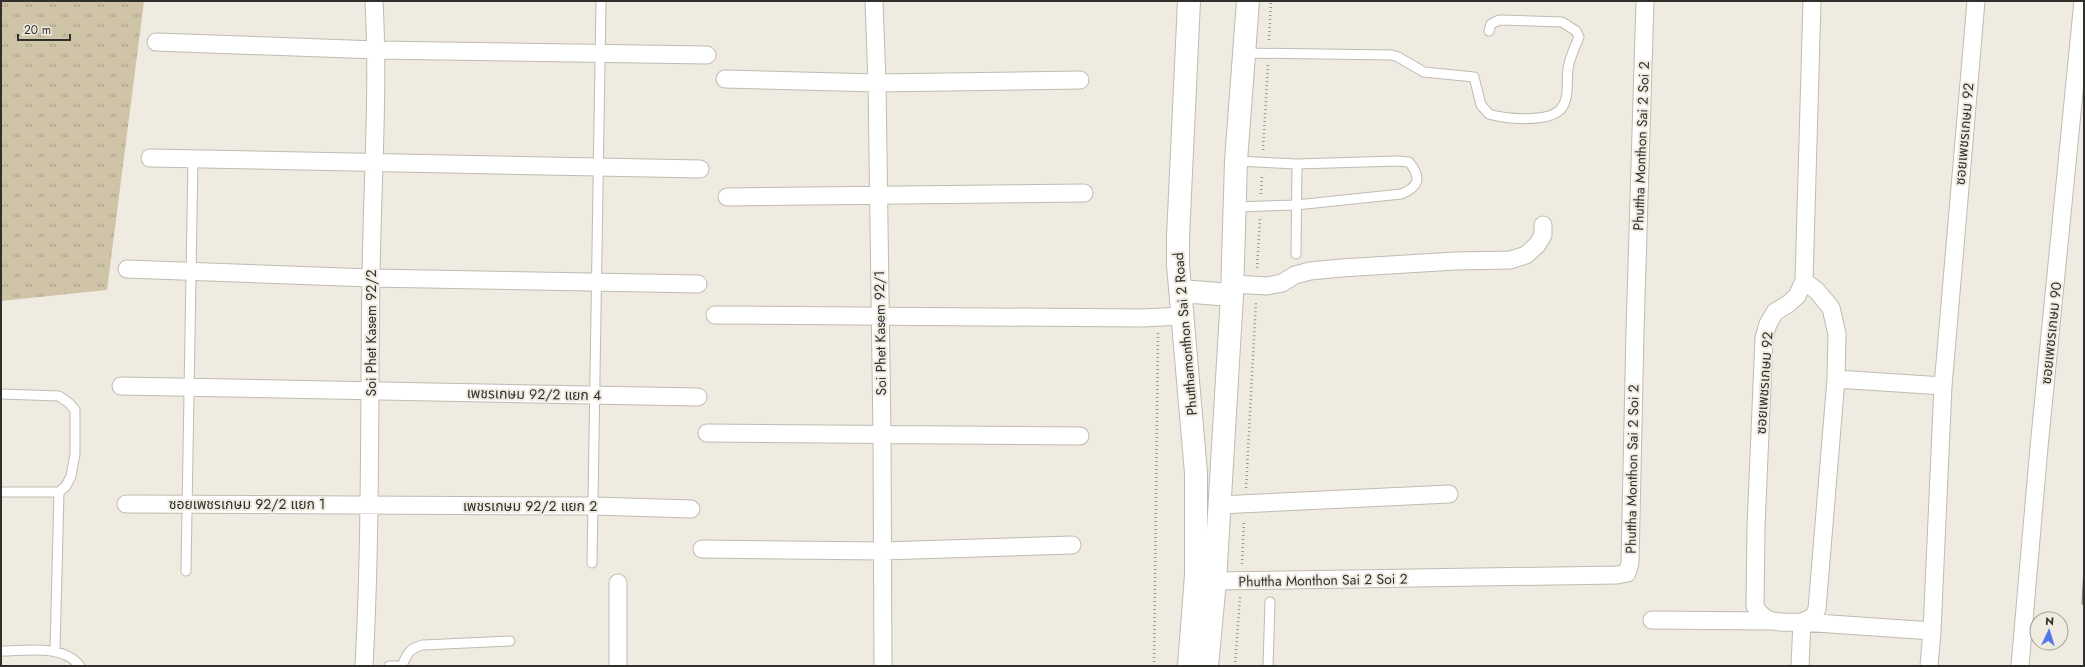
<svg xmlns="http://www.w3.org/2000/svg" width="2085" height="667" viewBox="0 0 2085 667" font-family="Jost,'Noto Sans Thai',sans-serif">
<defs>
<pattern id="grass-tufts" width="24" height="20" patternUnits="userSpaceOnUse"><rect width="24" height="20" fill="#d0c4a8"/><path d="M3 7l-1-3M5 7V3M7 7l1-3M15 17l-1-3M17 17v-4M19 17l1-3" fill="none" stroke="#a9a089"/></pattern>
<pattern id="building-hatch" width="6" height="6" patternUnits="userSpaceOnUse"><rect width="6" height="6" fill="#d9c598"/><path d="M-1 1l2-2M0 6l6-6M5 7l2-2" fill="none" stroke="#b0a07c"/></pattern>
</defs>
<rect width="100%" height="100%" fill="#efebe0"/>
<path fill="url(#grass-tufts)" d="M1,1H144L107,290L1,301Z"/>
<path fill="url(#building-hatch)" stroke="#837f76" d="M2084,567V604H2082Z"/>
<g fill="none" stroke-linecap="round" stroke-linejoin="round">
<defs>
<path id="lane" d="M1244,53L1392,55L1398,57L1424,72L1474,77L1481,105L1489,114C1505,119 1548,123 1561,109C1570,98 1566,82 1568,69C1569,59 1575,47 1579,37L1576,31L1562,22L1499,20L1491,24L1489,31
M1235,207L1296,205L1401,194C1419,187 1422,178 1409,162L1397,161L1297,164L1236,161
M1296,254L1297,164
M1,492H59L66,486L71,476L75,454V410L69,403L59,396L1,394
M592,563L601,1
M186,571L193,158
M1,651C26,651 63,644 80,666
M55,651L59,492
M389,666H402
M402,666C407,653 410,648 423,645L510,641
M1268,666L1270,602"/>
<path id="street" d="M874,1L877,83L882,435L883,666
M156,42L377,50L707,55
M725,79L877,83L1080,80
M150,158L700,169
M727,197L1084,193
M127,269L371,278L698,284
M1233,284L1267,286L1282,283L1295,275L1310,271L1341,268L1455,261L1510,260L1526,255L1537,245L1543,235V225
M715,315L1142,318L1182,316
M1836,379L1943,386L1976,1
M121,386L698,397
M707,433L1080,436
M126,504L594,506L691,509
M1219,505L1449,494
M702,549L882,551L1072,545
M1215,581L1617,575L1627,573L1630,563L1635,331L1645,1
M618,583V666
M1652,620L1768,621
M1802,622L1932,631L1943,386
M1802,622L1813,617L1817,609L1836,379L1837,334L1831,308L1817,291L1804,281
M364,666C371,537 369,408 371,278C372,186 379,93 374,1
M1800,666L1802,622C1782,622 1765,626 1755,606L1756,527L1764,338L1768,324L1775,312L1788,304L1797,296L1804,281L1812,1
M1929,666L1932,631
M2020,666L2039,447L2083,1"/>
<path id="secondary" d="M1180,291L1232,295
M1189,666L1196,575V473L1178,265V237L1189,1
M1207,666L1215,581L1232,295L1236,161L1248,1"/>
</defs>
<use href="#lane" stroke="#c0bbb2" stroke-width="11"/>
<use href="#street" stroke="#c0bbb2" stroke-width="19"/>
<use href="#secondary" stroke="#c0bbb2" stroke-width="24"/>
<path stroke="#9a978f" stroke-width="2.5" stroke-dasharray="1 3" stroke-linecap="butt" d="M1269,40L1271,1
M1263,150L1268,65
M1261,194L1262,175
M1257,268L1260,219
M1246,488L1256,301
M1242,564L1244,521
M1154,666L1158,333
M1235,666L1240,597"/>
<use href="#lane" stroke="#fff" stroke-width="9"/>
<use href="#street" stroke="#fff" stroke-width="17"/>
<use href="#secondary" stroke="#fff" stroke-width="22"/>
</g>
<g text-anchor="middle" stroke-width="4" stroke-linejoin="round" paint-order="stroke">
<g font-size="14" fill="#302f2b" stroke="#efebe0">
<text transform="translate(1964 134) rotate(-85)" y="5">ซอยเพชรเกษม 92</text>
<text transform="translate(1641 146) rotate(-88)" y="5">Phuttha Monthon Sai 2 Soi 2</text>
<text transform="translate(371 333) rotate(-90)" y="5">Soi Phet Kasem 92/2</text>
<text transform="translate(880 333) rotate(-91)" y="5">Soi Phet Kasem 92/1</text>
<text transform="translate(2051 333) rotate(-84)" y="5">ซอยเพชรเกษม 90</text>
<text transform="translate(1185 334) rotate(-95)" y="5">Phutthamonthon Sai 2 Road</text>
<text transform="translate(1764 383) rotate(-86)" y="5">ซอยเพชรเกษม 92</text>
<text transform="translate(534 394) rotate(1)" y="5">เพชรเกษม 92/2 แยก 4</text>
<text transform="translate(1632 469) rotate(-89)" y="5">Phuttha Monthon Sai 2 Soi 2</text>
<text x="247" y="509">ซอยเพชรเกษม 92/2 แยก 1</text>
<text x="530" y="511">เพชรเกษม 92/2 แยก 2</text>
<text transform="translate(1323 580) rotate(-1)" y="5">Phuttha Monthon Sai 2 Soi 2</text>
</g>
</g>
<rect width="2085" height="667" fill="none" stroke="#302f2b" stroke-width="4"/>
<g transform="translate(2049 631) rotate(4)"><circle r="19" fill="#efebe0" stroke="#a3a098"/>
<path d="M0-3L7 15L0 10L-7 15Z" fill="#5475ea"/>
<text y="-6" font-size="11" font-weight="bold" text-anchor="middle" fill="#302f2b">N</text>
</g>
<path d="M18 34v6h52v-6" fill="none" stroke="#302f2b" stroke-width="2"/>
<text x="24" y="34" font-size="12" fill="#302f2b" stroke="#efebe0" stroke-width="3" paint-order="stroke">20 m</text>
</svg>
